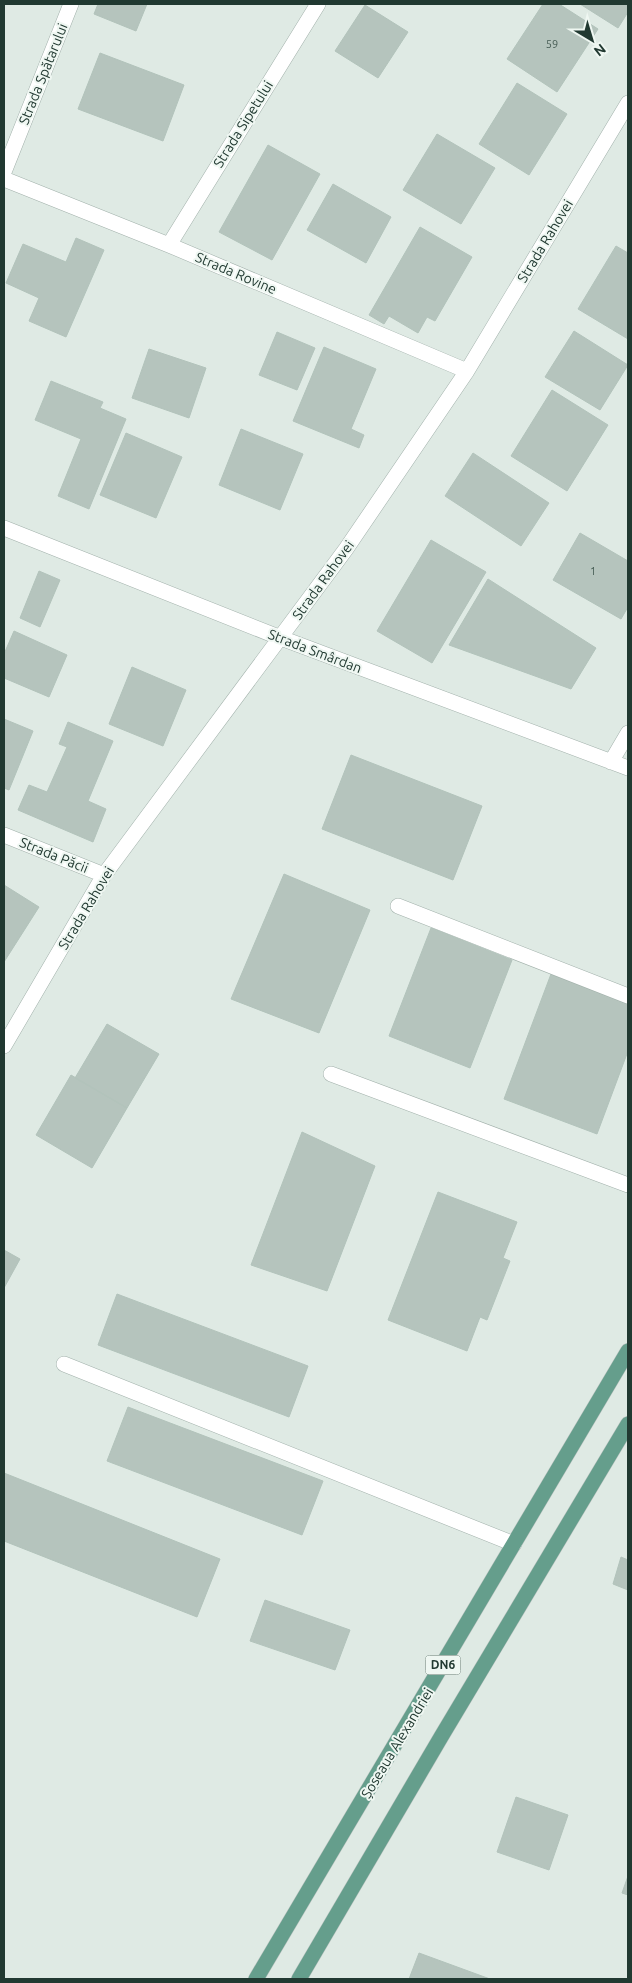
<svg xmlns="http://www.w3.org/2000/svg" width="632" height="1983" viewBox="0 0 632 1983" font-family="Ubuntu,sans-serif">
<rect width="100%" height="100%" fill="#dfeae4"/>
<path fill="#b5c4bd" stroke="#b2c3bb" d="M98,4H147L136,31L94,14Z
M543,4H559L598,29L557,92L507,59Z
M580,4H628V12L618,28Z
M365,5L408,32L378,78L335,51Z
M100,53L184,85L163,141L78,109Z
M517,83L567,114L529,175L479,144Z
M437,134L495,168L461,224L403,190Z
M268,145L320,174L272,260L219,232Z
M333,184L391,217L366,263L307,230Z
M420,227L472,257L435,321L427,317L418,333L389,316L384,324L369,315Z
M76,238L104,250L66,337L29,321L39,298L6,283L23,244L66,262Z
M616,246L628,253V339L578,309Z
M574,331L628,365L600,410L545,377Z
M277,332L315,348L297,390L259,375Z
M324,347L376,369L351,429L364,435L359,448L293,421Z
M149,349L206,368L189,418L132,398Z
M51,381L103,402L100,408L126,419L89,509L58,496L81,439L35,420Z
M552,390L608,425L567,491L511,456Z
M241,429L303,454L280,510L219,485Z
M126,433L182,457L156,518L100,495Z
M473,453L549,503L521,546L445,496Z
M580,533L628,561V607L621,619L553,580Z
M431,540L486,572L432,663L377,631Z
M39,571L60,580L40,627L20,618Z
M488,579L596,648L571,689L449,645Z
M14,631L67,655L49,697L4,678V654Z
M132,667L186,690L163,746L109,724Z
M4,719L33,731L9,790L4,788Z
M68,722L113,741L88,801L106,809L93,842L18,810L29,785L47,792L67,747L59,744Z
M351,755L482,806L453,880L322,829Z
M284,874L370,910L319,1033L231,999Z
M4,885L39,907L4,962Z
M431,928L512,960L470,1068L389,1036Z
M551,974L628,1004V1051L597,1134L504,1099Z
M107,1024L159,1054L127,1108L75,1078Z
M71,1075L127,1108L92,1168L36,1135Z
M302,1132L375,1166L327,1291L251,1265Z
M438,1192L517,1222L503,1258L510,1261L487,1320L480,1317L467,1351L388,1320Z
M4,1250L20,1259L4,1288Z
M117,1294L308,1366L289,1417L98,1345Z
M128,1407L323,1481L302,1535L107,1461Z
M4,1473L220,1559L197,1617L4,1541Z
M621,1557L628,1560V1590L613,1584Z
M265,1600L350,1630L335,1670L250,1641Z
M516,1797L568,1815L549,1870L497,1852Z
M628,1876V1895L622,1893Z
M419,1953L490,1979H409Z"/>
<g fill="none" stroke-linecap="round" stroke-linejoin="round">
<defs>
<path id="minor" d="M4,172L71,4
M4,179L169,245L467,371
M169,245L318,4
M4,528L281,638L628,768
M611,762L628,733
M4,835L104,875
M398,906L628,996
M4,1046L104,875L346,549L467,371L628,103
M331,1074L628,1185
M64,1364L514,1544"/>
<path id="major" d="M256,1979L628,1351
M299,1979L441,1737L628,1424"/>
</defs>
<use href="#minor" stroke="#a2b1ab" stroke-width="16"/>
<use href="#major" stroke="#bcc4c1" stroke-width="16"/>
<use href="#minor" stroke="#fff" stroke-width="15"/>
<use href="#major" stroke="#659e8c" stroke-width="15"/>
</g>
<g text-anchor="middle" stroke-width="4" stroke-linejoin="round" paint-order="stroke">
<g font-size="11" fill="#465c54">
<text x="552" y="48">59</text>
<text x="593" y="575">1</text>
</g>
<rect fill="#eff7f2" stroke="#5f726b" stroke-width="1" x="425.5" y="1655.5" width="35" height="19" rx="4"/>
<g font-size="12" font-weight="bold" fill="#213931">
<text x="443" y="1669">DN6</text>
</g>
<g font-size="14" fill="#213931" stroke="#eff7f2">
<text transform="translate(43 74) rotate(-68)" y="5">Strada Spătarului</text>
<text transform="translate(243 124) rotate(-58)" y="5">Strada Sipetului</text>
<text transform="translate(545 241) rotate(-59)" y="5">Strada Rahovei</text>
<text transform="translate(236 273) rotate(23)" y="5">Strada Rovine</text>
<text transform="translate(323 580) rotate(-54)" y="5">Strada Rahovei</text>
<text transform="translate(315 651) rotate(21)" y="5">Strada Smârdan</text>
<text transform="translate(54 855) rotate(22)" y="5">Strada Păcii</text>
<text transform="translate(86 908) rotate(-59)" y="5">Strada Rahovei</text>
<text transform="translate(397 1743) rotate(-59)" y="5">Șoseaua Alexandriei</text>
</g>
</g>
<rect width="632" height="1983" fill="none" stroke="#213931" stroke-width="10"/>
<g transform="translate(592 40) rotate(142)" stroke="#eff7f2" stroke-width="4" paint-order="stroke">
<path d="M0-4L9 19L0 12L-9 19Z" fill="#213931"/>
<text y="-8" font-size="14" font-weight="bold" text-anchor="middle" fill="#213931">N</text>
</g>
</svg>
